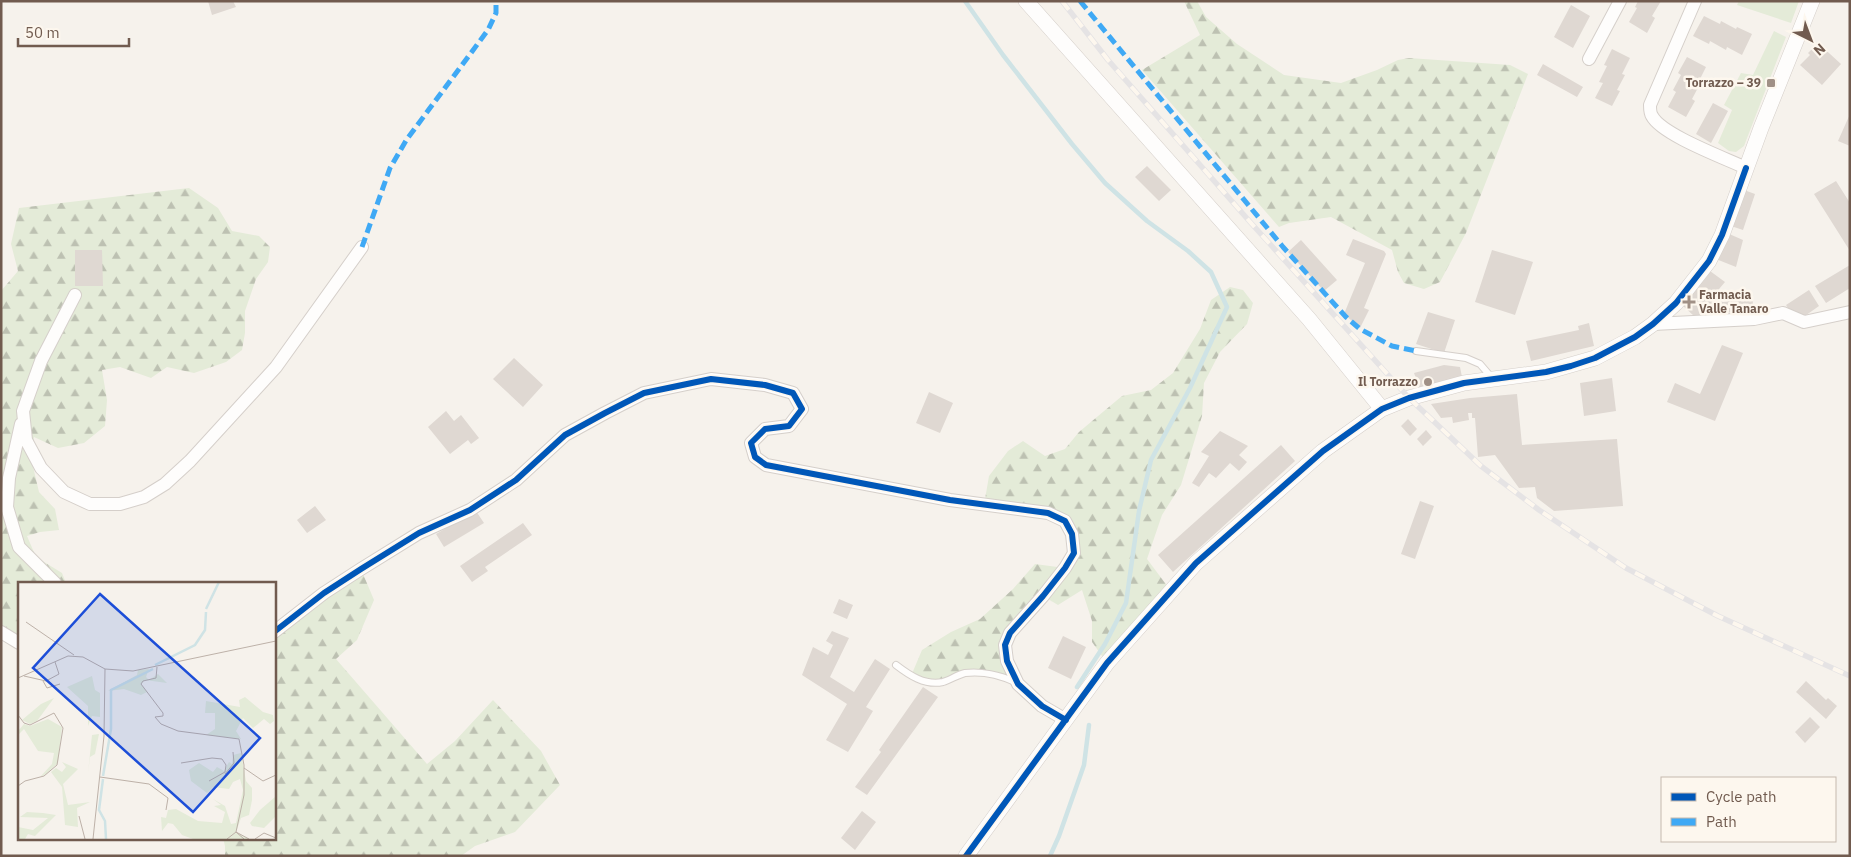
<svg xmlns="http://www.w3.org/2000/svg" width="1851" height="857" viewBox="0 0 1851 857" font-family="'IBM Plex Sans',sans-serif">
<defs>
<pattern id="forest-firs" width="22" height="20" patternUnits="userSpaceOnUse" patternTransform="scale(1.25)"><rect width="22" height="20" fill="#e4ebd8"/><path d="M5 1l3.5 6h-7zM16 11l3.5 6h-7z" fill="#bdc1b2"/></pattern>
</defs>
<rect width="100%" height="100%" fill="#f6f2ec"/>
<path fill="#e4ebd8" d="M1739,1H1799L1791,23L1737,5Z
M1774,31L1786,37L1744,146L1736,152L1729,151L1718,143L1732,110L1724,105L1741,73L1753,75Z"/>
<path fill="url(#forest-firs)" d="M1184,1H1197L1206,17L1237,44L1284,75L1341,83L1377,70L1398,60L1409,58L1510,65L1528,74L1466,233L1440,282L1424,289L1404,283L1398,272L1392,250L1331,217L1289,223L1279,227L1142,70L1200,35Z
M189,188L218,208L232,231L259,236L270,247L268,262L256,279L245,311V333L242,350L226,362L194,373L167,367L151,378L120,367L102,370L107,400L105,426L84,443L58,448L34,437L31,458L39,492L55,509L59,530L40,532L27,536L36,557L62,573L66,583H19V643L1,632V291L18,271L11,244L19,208Z
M1230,287L1243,290L1253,303L1247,324L1220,352L1204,383L1202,416L1181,485L1162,515L1147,559L1171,591L1107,663L1092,642V621L1082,590L1058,605L1043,596L1005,645L1018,684L1004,677L964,673L941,682L911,676L922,650L951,632L980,619L1013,589L1035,564L1065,568L1074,553L1065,521L984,505L989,476L1008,451L1023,441L1045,456L1065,449L1079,432L1122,396L1151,390L1173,373L1200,329L1211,300Z
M361,569L374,600L357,640L336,659L427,764L455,741L493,700L541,751L560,785L515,832L475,846L461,856H225V846L223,838H274V632Z"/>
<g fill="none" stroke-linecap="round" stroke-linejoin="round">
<path stroke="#cfe3e5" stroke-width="4.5" d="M965,1L1003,55L1072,144L1105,183L1147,221L1188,251L1211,272L1227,307L1190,388L1151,460L1139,511L1126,603L1105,644L1077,687
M1050,856L1059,836L1084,765L1089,725"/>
</g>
<path fill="#dfd8d2" d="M208,1H233L236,7L212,15Z
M1638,1H1661L1652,16L1655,18L1647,33L1629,22L1637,8L1635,7Z
M1571,5L1590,16L1573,48L1554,37Z
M1704,16L1720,24L1721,21L1736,29L1737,27L1752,34L1742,55L1727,47L1726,50L1710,41L1709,44L1693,36Z
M1818,43L1841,64L1822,85L1800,65L1810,55L1808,53Z
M1612,49L1630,58L1622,74L1625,75L1617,90L1620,91L1612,106L1595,98L1603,83L1599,82L1607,66L1604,65Z
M1687,57L1706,67L1698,83L1700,84L1692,99L1695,101L1686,117L1668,107L1676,92L1673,90L1681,75L1678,73Z
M1543,64L1583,87L1577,97L1537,75Z
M1713,103L1728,111L1711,143L1696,134Z
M1850,114V146L1838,141Z
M1147,166L1171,190L1159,201L1135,177Z
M1836,181L1850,203V251L1814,194Z
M1744,190L1755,194L1743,230L1731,226Z
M1727,233L1743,240L1736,267L1716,259Z
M1353,239L1384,251L1386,254L1364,308L1369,310L1360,328L1344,314L1365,263L1346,255Z
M1301,240L1337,280L1324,291L1288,252Z
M75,250H102L103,286H75Z
M1492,250L1533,262L1515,315L1475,302Z
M1850,265V288L1826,303L1815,286Z
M1710,271L1725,282L1714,295L1723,302L1752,297L1754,310L1694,316L1681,304Z
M1809,290L1819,306L1802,318L1792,314L1786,305Z
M1428,312L1455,320L1444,353L1416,344Z
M1589,323L1594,346L1531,361L1526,341L1579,330L1578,326Z
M1722,345L1743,353L1715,421L1667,402L1675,383L1700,394Z
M514,358L543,385L523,407L493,379Z
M1444,365L1460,367L1462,377L1420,389L1414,373Z
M1612,378L1616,411L1584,416L1580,383Z
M929,392L953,403L940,433L916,423Z
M1517,394L1522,445L1617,439L1623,506L1554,511L1537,498L1535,487L1519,488L1495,455L1478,457L1475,418H1472V413H1468L1469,420L1453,423L1452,417L1441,418L1431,404L1470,398Z
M446,411L454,421L461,415L479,438L471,444L468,440L450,454L428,427Z
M1408,419L1417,429L1410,436L1401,426Z
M1426,430L1432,437L1423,446L1417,439Z
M1220,431L1248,446L1239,455L1247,462L1239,471L1230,463L1216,478L1209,473L1199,487L1192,483L1209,456L1201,452Z
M1281,445L1295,461L1173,572L1158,555Z
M1420,501L1434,506L1415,559L1401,554Z
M315,506L326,520L307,533L297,520Z
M476,511L484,523L444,547L436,534Z
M523,523L532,535L485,567L488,571L472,582L460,566Z
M839,599L853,605L847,619L833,613Z
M832,631L849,638L830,677L854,692L875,659L890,669L866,707L873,711L848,752L826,740L847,704L802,675L813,647L828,655L833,645L826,641Z
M1063,636L1086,647L1071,679L1048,668Z
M1806,681L1826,700L1828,698L1837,706L1826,719L1796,692Z
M923,687L938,697L867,795L855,787L881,752L879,750Z
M1810,717L1820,727L1805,743L1795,732Z
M862,811L876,822L855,850L841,838Z"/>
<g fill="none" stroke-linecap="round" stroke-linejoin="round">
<defs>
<path id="service" d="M1416,351L1466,358L1480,364L1492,378
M896,665C909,675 925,686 943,682C950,680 957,675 965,673C981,671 1000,675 1015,682"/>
<path id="minor" d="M1695,1L1650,105C1650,109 1650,113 1652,116C1662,135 1725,158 1746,168
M1589,59L1620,1
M75,295L41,361L23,411L26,440L41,468L64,492L90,504H120L144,497L165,484L190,461L276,367L362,247
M1653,324L1754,319L1783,313L1804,322L1850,312
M21,424L9,478L7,507L19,547L55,583
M1,632L19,643
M274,632L324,593L361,569L419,533L470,510L516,480L565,435L605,413L644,393L711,379L765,385L793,393L802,409L789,426L765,429L751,443L755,457L766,465L950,500L1048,513L1065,521L1072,534L1074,553L1065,568L1043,596L1010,633L1005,645L1007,661L1018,684L1042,706L1066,720"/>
<path id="tertiary" d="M1026,1L1309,319L1382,409
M966,856L1107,663L1196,563L1323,451L1382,409L1409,398L1464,383L1546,372L1595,358L1635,337L1653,324L1676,303L1709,261L1722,235L1761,128L1812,1"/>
</defs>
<use href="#service" stroke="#d5cfca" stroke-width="8"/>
<use href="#minor" stroke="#d5cfca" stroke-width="14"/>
<use href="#tertiary" stroke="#d5cfca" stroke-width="16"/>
<use href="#service" stroke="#fefdfc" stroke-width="6"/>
<use href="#minor" stroke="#fefdfc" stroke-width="12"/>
<use href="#tertiary" stroke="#fefdfc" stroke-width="15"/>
<defs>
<path id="rail" d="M1062,1L1108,60L1251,223L1409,398L1481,466L1539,510L1626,568L1718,616L1850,676"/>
</defs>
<use href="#rail" stroke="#e5e3e4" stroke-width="5.5"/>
<use href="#rail" stroke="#fdf7ee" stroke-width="4" stroke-dasharray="11" stroke-linecap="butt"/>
<path stroke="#3fa9f5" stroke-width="5" stroke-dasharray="10 5" stroke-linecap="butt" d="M1080,1L1283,247L1346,317L1360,329L1392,346L1416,351
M362,247L390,168L407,139L488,30L496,13V1"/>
<defs>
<path id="cycleway" d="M274,632L324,593L361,569L419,533L470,510L516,480L565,435L605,413L644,393L711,379L765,385L793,393L802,409L789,426L765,429L751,443L755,457L766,465L950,500L1048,513L1065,521L1072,534L1074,553L1065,568L1043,596L1010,633L1005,645L1007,661L1018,684L1042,706L1066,720
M966,856L1107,663L1196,563L1323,451L1382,409L1409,398L1464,383L1546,372L1571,366L1595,358L1635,337L1653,324L1676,303L1709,261L1722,235L1746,168"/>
</defs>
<use href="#cycleway" stroke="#fdf7ee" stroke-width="9"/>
<use href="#cycleway" stroke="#0057b8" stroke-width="6"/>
</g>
<g fill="#a09086" stroke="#fdf7ee" stroke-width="2">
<rect x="1766" y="78" width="10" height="10" rx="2.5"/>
<path d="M1686.5 294.5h5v5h5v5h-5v5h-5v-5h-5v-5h5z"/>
<circle cx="1428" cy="382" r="5"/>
</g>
<g text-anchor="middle" stroke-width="5" stroke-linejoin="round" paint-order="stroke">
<g font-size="12" font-weight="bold" fill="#715b4f" stroke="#fdf7ee" text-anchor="end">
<text x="1761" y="87">Torrazzo – 39</text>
<text x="1699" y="299" text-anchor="start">Farmacia<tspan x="1699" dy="14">Valle Tanaro</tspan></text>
<text x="1418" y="386">Il Torrazzo</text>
</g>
</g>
<g transform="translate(18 582)">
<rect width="258" height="258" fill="#f6f2ec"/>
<path d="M36,116L19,139L12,142L4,138L23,122Z" fill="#e4ebd8"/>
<path d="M131,87L128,95L131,98L140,92L149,101L127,98L123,102L129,110L123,113L106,107L90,109L119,93L120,88ZM74,94L77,108L82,111V135L74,134L70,144V124L49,105ZM227,115L245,130L255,133L256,139L252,142L246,137L235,146L225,136L218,149L223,157L188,153L197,147V131H187L188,119L222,125L221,118ZM30,137L44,145L40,181L28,192L22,195L34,182L36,171L20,169L6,147L0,153V149L6,142L12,144ZM81,152L77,172L72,175L70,191L74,153ZM223,171L228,199L234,206V218L231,233L223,236L218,250L231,257H175L164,253L155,242L150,241L144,249L143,235L148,236L150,228L158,227L180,239L204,241L207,230L196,224L203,223L195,217L207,224L213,242L218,241L225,208L222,197L215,200L211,207L195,205L189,211L173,199L171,188L181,181L195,190L199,185L206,189L211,180L214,182L215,173ZM44,180L60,187L45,202L50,223L72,220L59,226L60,245L47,243L44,205L33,190L38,186L44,190L48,185ZM257,215V235L246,246L234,244L232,241L242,228ZM9,230L25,231L38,233L17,254L10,252L7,257H0V245L15,248L30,236L2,235Z" fill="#e4ebd8"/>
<path fill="none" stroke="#cfe3e5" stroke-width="2.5" d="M188,27L201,0M137,83L177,63L187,48L188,30M85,194L93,147V108L135,87M85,197L81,228L87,239L88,257"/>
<path fill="none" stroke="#bdb1a8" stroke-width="1" d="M8,40L56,73M139,85L138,96L125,99L123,102L145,131V134L137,135L143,142L160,149L221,157L226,183V213L218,250L231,257M6,94L28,99L41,92L37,80M0,96L50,74L65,75L87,87L115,89L258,59M25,99L29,106L42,102M0,133L6,141L12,143L36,131L45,146L39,183L26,194L7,199L0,204M163,181L194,176L204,177L208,183L207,190L191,199M226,186L245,199L258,193M207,192L216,181L215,170M82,195L131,202L150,216L148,228M61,234L67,257M75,257L86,154L87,87M209,257L218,250L226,257M237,257L246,251L258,256"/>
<path fill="#1d4ed8" fill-opacity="0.15" stroke="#1d4ed8" stroke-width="2.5" d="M82,12L242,156L175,230L15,86Z"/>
<rect width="258" height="258" fill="none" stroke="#715b4f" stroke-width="2.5"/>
</g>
<rect width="1851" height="857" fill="none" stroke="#715b4f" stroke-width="5"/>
<rect x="1661" y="777" width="175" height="65" fill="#fdf7ee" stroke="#c5b9ae"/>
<rect x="1671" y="793" width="25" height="8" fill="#0057b8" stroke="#c5b9ae"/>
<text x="1706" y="802" font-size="15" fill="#715b4f">Cycle path</text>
<rect x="1671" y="818" width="25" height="8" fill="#3fa9f5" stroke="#c5b9ae"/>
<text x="1706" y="827" font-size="15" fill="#715b4f">Path</text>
<g transform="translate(1811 40) rotate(138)" stroke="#fdf7ee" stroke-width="4" paint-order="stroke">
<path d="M0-4L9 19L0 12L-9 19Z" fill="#715b4f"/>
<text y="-8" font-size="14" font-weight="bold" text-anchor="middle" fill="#715b4f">N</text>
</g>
<path d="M18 38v8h111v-8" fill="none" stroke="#715b4f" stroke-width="2.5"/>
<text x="25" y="38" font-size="15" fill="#715b4f" stroke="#fdf7ee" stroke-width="4" paint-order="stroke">50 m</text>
</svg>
